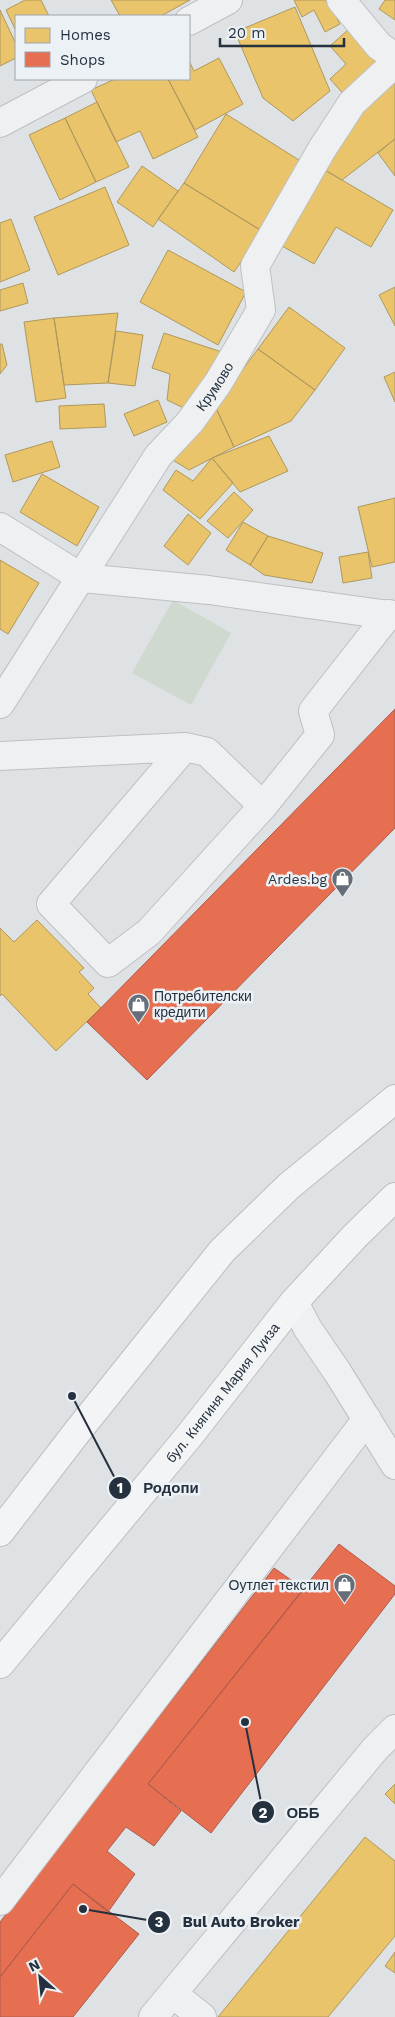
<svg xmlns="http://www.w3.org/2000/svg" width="395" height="2017" viewBox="0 0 395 2017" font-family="'Work Sans',sans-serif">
<rect width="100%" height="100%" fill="#dfe2e5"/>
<path fill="#d0d9cf" d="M173,600L231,633L191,705L132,673Z"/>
<path fill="#e9c46a" stroke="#ae985d" d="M25,0H41L49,16H16V31L6,10Z
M111,0H190L161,16H120Z
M294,0H327L340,24L325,32L314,10L302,17Z
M385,0H395V20L379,9Z
M295,7L330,91L293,121L263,98L235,32Z
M0,10L16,44V58L0,66Z
M349,29L383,67L348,99L330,79L346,64L330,46Z
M219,58L243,104L195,130L168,79H189V61L194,71Z
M395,71V139L342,180L318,166Z
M115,79H168L198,137L153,159L140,131L116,142L91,90Z
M97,102L129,167L96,182L65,118Z
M226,114L310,167L268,235L184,183Z
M65,118L96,182L60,200L29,135Z
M395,139V176L378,153Z
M142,166L178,191L153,227L117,202Z
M318,166L393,210L371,247L336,227L314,264L273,241Z
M184,183L262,231L234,272L158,219Z
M105,187L129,245L58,275L34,217Z
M11,219L30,270L0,282V223Z
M168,250L246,292L218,345L140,302Z
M23,283L28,303L0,311V290Z
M395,287V326L379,295Z
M289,307L345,348L315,390L258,349Z
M118,313L108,383L64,385L54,318Z
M54,318L66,398L36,402L24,322Z
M116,331L143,335L135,386L108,383Z
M164,333L225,353L190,411L167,400L170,374L152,368Z
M0,344H2L7,365L0,374Z
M258,349L315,390L291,421L234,447L215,406Z
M395,372V402L384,377Z
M158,400L167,422L134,436L124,414Z
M104,404L106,427L60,429L59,406Z
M215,406L234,447L189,470L171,459Z
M269,436L288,471L240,492L212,458Z
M52,441L60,467L13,482L5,455Z
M212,458L233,483L200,519L163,490L176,470L193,481Z
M42,474L99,507L77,546L20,512Z
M234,492L253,510L228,538L207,521Z
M395,498V562L372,567L358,507Z
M188,514L211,533L188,565L164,546Z
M243,522L268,536L250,565L226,550Z
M268,536L323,553L312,583L264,575L250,565Z
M368,552L372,578L343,583L339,557Z
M0,560L39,583L8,634L0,629Z
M37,920L84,968L79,972L94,988L88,994L101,1008L56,1051L2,994L0,996V928L14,942Z
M395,1784V1804L385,1794Z
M365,1837L395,1861V1936L328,2017H218Z
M395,1952V1973L385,1966Z"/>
<path fill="#e76f51" stroke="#ad5c4c" d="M395,709V828L147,1080L87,1022Z
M339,1544L395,1586V1594L211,1833L148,1784Z
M274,1568L304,1589L148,1784L181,1811L154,1846L126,1827L107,1851L135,1874L108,1912L73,1884L0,1977V1922Z
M73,1884L139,1934L73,2017H0V1977Z"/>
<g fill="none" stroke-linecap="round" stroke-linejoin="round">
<defs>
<g id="minor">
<path d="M341,0L379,46L395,57"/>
<path d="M189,21L228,0"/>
<path d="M0,123L83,79"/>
<path d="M0,527L82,578L209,590L395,616"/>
<path id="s1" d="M0,704L158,456L190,422L218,383L261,310L255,266L322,149L352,103L395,63"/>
<path d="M0,756L185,747L51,904L108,963L149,932L263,806L207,752L185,747"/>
<path d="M263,806L320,735L313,711L389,614"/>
<path d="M294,1302L308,1329L338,1373L395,1465"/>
<path d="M0,1901L367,1419"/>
<path d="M173,1994L202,2017"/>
<path d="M153,2017L375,1749L395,1729"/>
</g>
<g id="major">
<path d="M0,1532L77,1432L222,1251L289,1186L395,1099"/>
<path id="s2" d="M0,1664L189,1436L294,1302L355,1236L395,1197"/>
</g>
</defs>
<use href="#minor" stroke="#bdc0c3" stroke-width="30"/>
<use href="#major" stroke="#bbbfc3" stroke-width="30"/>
<use href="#minor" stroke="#eef0f2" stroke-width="28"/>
<use href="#major" stroke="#f3f4f5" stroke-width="28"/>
</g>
<defs>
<symbol id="shop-pin" viewBox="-11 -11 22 30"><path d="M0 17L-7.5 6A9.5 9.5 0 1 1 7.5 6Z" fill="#666f79" stroke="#ecf1f5"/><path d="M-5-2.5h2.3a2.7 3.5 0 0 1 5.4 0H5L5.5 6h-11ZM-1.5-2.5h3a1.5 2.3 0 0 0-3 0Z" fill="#fff"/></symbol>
</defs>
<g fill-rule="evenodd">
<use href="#shop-pin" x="330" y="866" width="25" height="34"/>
<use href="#shop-pin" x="126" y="992" width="25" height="34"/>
<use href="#shop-pin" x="332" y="1572" width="25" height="34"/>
</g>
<g text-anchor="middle" stroke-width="5" stroke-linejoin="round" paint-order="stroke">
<g font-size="14" fill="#25313f" stroke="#ecf1f5">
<text dy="5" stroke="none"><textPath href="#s1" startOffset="384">Крумово</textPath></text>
<text dy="5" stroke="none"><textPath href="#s2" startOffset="351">бул. Княгиня Мария Луиза</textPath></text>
</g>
<g font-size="14" fill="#25313f" stroke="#ecf1f5" text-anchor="end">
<text x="327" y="884">Ardes.bg</text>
<text x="154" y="1001" text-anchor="start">Потребителски<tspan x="154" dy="16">кредити</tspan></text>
<text x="329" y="1590">Оутлет текстил</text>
</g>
</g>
<path fill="none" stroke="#25313f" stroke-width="2" d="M72 1396L120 1488M245 1722L263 1812M83 1909L159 1922"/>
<g fill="#25313f" stroke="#ecf1f5" stroke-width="2">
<circle cx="72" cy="1396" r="5"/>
<circle cx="245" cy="1722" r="5"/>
<circle cx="83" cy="1909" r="5"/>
<circle cx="120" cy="1488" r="12"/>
<circle cx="263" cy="1812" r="12"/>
<circle cx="159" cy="1922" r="12"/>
</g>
<g font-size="15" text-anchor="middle" font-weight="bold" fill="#fff">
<text x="120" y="1493">1</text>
<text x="263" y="1818">2</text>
<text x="159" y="1927">3</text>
</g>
<g font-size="15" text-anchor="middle" font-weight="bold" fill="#25313f" stroke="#ecf1f5" stroke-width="5" stroke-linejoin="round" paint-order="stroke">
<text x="171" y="1493">Родопи</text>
<text x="303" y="1818">ОББ</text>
<text x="241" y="1927">Bul Auto Broker</text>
</g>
<rect x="15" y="15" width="175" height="65" fill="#ecf1f5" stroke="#9ca4ac"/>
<rect x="25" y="28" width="25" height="15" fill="#e9c46a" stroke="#9ca4ac"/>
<text x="60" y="40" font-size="15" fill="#25313f">Homes</text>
<rect x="25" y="52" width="25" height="15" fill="#e76f51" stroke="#9ca4ac"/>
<text x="60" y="65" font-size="15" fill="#25313f">Shops</text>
<g transform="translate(40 1977) rotate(333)" stroke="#ecf1f5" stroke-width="4" paint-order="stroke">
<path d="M0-4L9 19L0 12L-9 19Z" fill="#25313f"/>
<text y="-8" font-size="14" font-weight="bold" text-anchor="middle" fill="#25313f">N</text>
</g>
<path d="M220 38v8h124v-8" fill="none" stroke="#25313f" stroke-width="2.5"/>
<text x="228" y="38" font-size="15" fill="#25313f" stroke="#ecf1f5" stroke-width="4" paint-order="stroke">20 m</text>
</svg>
